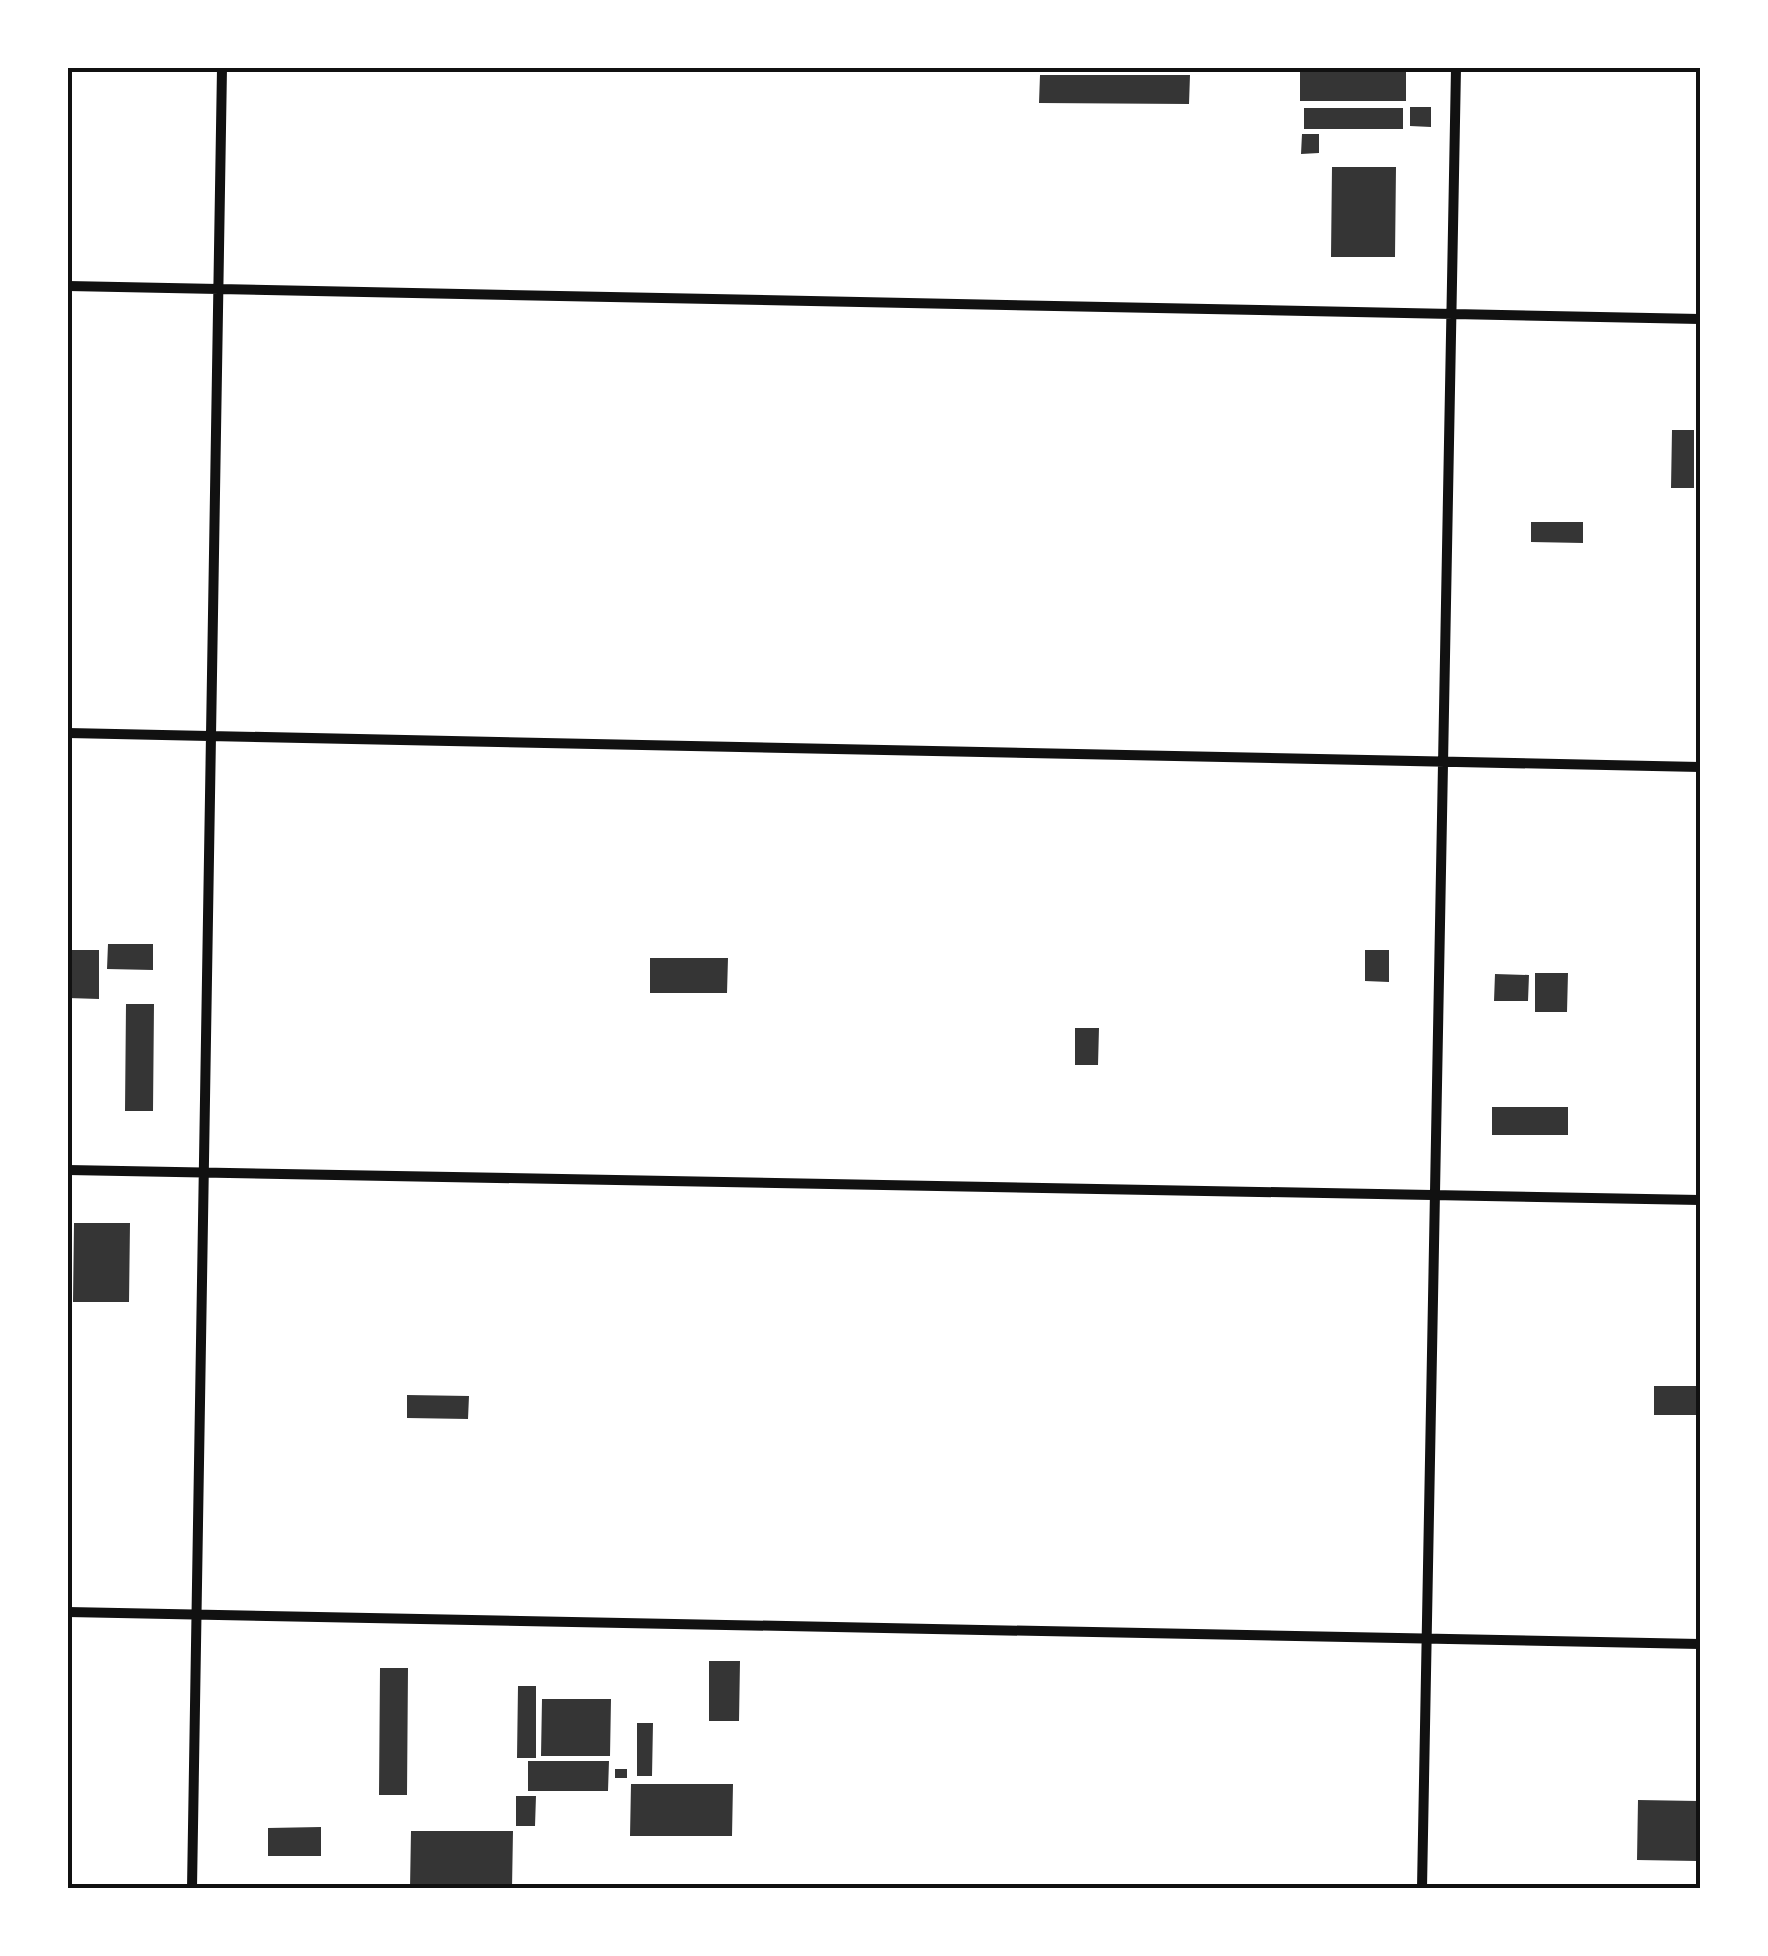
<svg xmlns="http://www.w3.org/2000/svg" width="1768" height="1956" viewBox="0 0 1768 1956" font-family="Karla,sans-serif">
<rect width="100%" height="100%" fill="#fff"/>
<path fill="#353535" d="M1300,68H1406V101H1300Z
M1040,75H1190L1189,104L1039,103Z
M1410,107H1431V127L1410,126Z
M1304,108H1403V129H1304Z
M1302,134H1319V153L1301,154Z
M1332,167H1396L1395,257H1331Z
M1672,430H1694V488H1671Z
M1531,522H1583V543L1531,542Z
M108,944H153V970L107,969Z
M68,950H99V999L68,998Z
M1365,950H1389V982L1365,981Z
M650,958H728L727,993H650Z
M1535,973H1568L1567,1012H1535Z
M1495,974L1529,975L1528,1001H1494Z
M126,1004H154L153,1111H125Z
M1075,1028H1099L1098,1065H1075Z
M1492,1107H1568V1135H1492Z
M74,1223H130L129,1302H73Z
M1654,1386H1700V1415H1654Z
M407,1395L469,1396L468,1419L407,1418Z
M709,1661H740L739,1721H709Z
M380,1668H408L407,1795H379Z
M518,1686H536V1758H517Z
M542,1699H611L610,1756H541Z
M637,1723H653L652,1776H637Z
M528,1761H609L608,1791H528Z
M615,1769H627V1778H615Z
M631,1784H733L732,1836H630Z
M516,1796H536L535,1826H516Z
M1638,1800L1698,1801L1697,1861L1637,1860Z
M321,1827V1856H268V1828Z
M411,1831H513L512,1888H410Z"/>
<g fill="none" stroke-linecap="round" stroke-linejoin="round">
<path stroke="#111" stroke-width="10" d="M68,286L1700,319
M68,733L1700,767
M68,1170L1700,1200
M68,1612L1700,1644
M192,1888L222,68
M1422,1888L1456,68"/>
</g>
<rect width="1768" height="1956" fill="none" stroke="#ffffff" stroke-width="140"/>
<rect x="70" y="70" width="1628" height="1816" fill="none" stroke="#111" stroke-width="4"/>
</svg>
